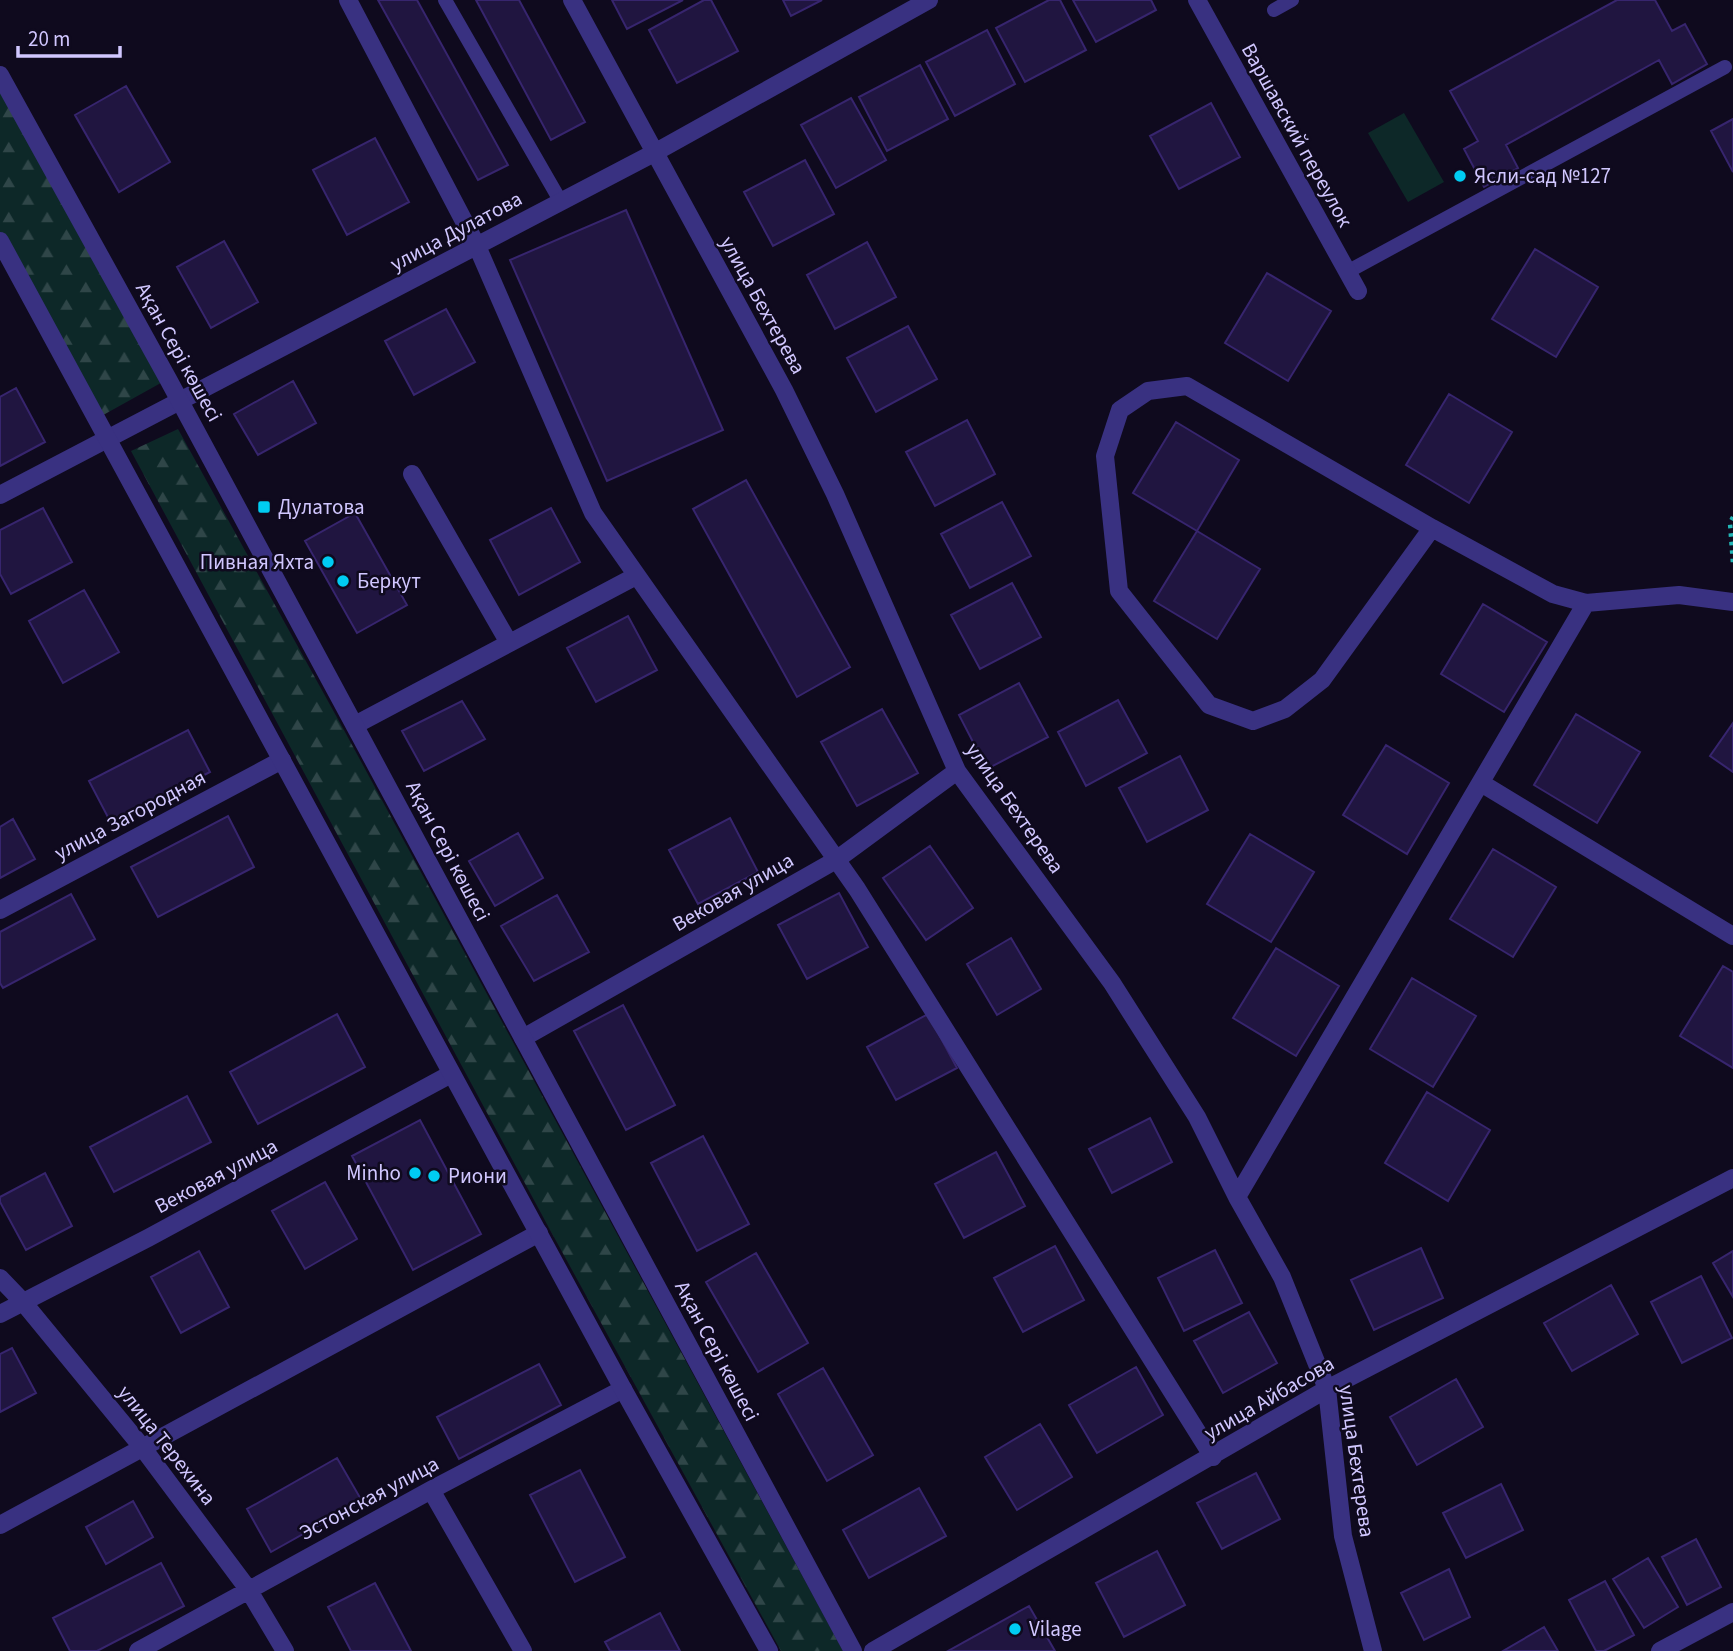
<svg xmlns="http://www.w3.org/2000/svg" width="1733" height="1651" viewBox="0 0 1733 1651" font-family="'Source Sans 3',sans-serif">
<defs>
<pattern id="forest-firs" width="22" height="20" patternUnits="userSpaceOnUse" patternTransform="scale(1.75)"><rect width="22" height="20" fill="#0d2828"/><path d="M5 1l3.5 6h-7zM16 11l3.5 6h-7z" fill="#2f4648"/></pattern>
</defs>
<rect width="100%" height="100%" fill="#0f0a1e"/>
<path fill="url(#forest-firs)" d="M0,77L168,379L96,419L0,241Z
M178,429L345,732L843,1651H781L549,1228L131,451Z"/>
<path fill="#0d2828" d="M1404,113L1444,182L1408,202L1368,133Z"/>
<path fill="#201540" stroke="#37256e" stroke-width="2" d="M378,0H417L508,165L478,180Z
M476,0H519L585,122L551,140Z
M612,0H683L627,29Z
M704,0H711L738,51L677,83L649,30Z
M783,0H822L791,16Z
M1049,0H1060L1086,50L1025,82L996,28Z
M1073,0H1151L1156,10L1096,42Z
M1617,0H1655L1672,31L1685,24L1707,64L1672,84L1659,60L1506,145L1518,168L1484,187L1464,149L1478,141L1450,91Z
M987,30L1015,84L955,116L926,62Z
M920,65L948,119L887,151L859,97Z
M126,86L170,162L119,192L75,115Z
M851,98L886,160L836,188L801,125Z
M1211,103L1240,157L1179,189L1150,136Z
M1733,119V172L1711,131Z
M375,138L409,202L347,235L313,170Z
M805,160L834,214L773,246L744,192Z
M626,210L723,430L607,481L510,260Z
M224,241L258,302L211,328L177,267Z
M867,242L896,297L835,329L807,275Z
M1535,249L1598,287L1556,357L1492,319Z
M1267,273L1331,311L1288,381L1225,343Z
M446,309L475,362L414,395L385,341Z
M908,326L937,379L876,412L847,358Z
M293,381L316,423L258,455L234,414Z
M16,388L45,442L0,466V397Z
M1449,394L1512,432L1469,503L1406,465Z
M967,420L995,474L935,506L906,452Z
M1176,422L1239,460L1197,531L1133,493Z
M746,480L850,667L797,697L693,509Z
M1002,502L1031,556L970,588L941,534Z
M43,508L72,562L11,594L0,574V530Z
M551,508L580,562L519,595L490,540Z
M355,513L407,605L357,633L305,541Z
M1197,531L1260,569L1217,639L1154,601Z
M1012,583L1041,637L980,669L951,615Z
M84,590L119,652L63,683L29,621Z
M1483,604L1547,642L1504,712L1441,674Z
M628,616L657,670L596,702L567,648Z
M1019,683L1048,737L987,769L959,715Z
M1118,700L1147,753L1086,786L1058,732Z
M462,701L485,739L424,771L402,731Z
M882,709L918,773L857,806L821,742Z
M1576,714L1640,752L1597,823L1534,785Z
M1733,723V772L1710,756Z
M188,730L210,772L111,823L89,781Z
M1386,745L1449,783L1407,854L1343,815Z
M1180,756L1208,810L1147,842L1119,788Z
M228,816L254,867L158,917L131,867Z
M730,818L758,872L698,904L669,850Z
M13,819L35,859L0,878V827Z
M518,833L543,878L495,906L469,861Z
M1250,834L1314,872L1271,942L1207,904Z
M930,846L973,908L926,940L883,878Z
M1493,849L1556,887L1513,957L1450,919Z
M839,893L868,947L807,979L778,925Z
M71,894L95,939L3,988L0,983V932Z
M557,895L589,952L534,981L501,926Z
M1011,938L1041,989L997,1015L967,964Z
M1276,948L1339,986L1296,1056L1233,1018Z
M1723,966L1733,972V1068L1680,1036Z
M1412,978L1476,1016L1433,1087L1370,1049Z
M623,1005L675,1105L626,1130L574,1031Z
M337,1014L365,1067L258,1124L230,1072Z
M928,1014L957,1068L896,1100L867,1047Z
M1427,1092L1490,1130L1448,1201L1385,1163Z
M187,1096L211,1142L114,1192L90,1147Z
M1150,1118L1172,1162L1112,1193L1089,1149Z
M420,1120L481,1234L413,1270L352,1156Z
M703,1136L749,1224L697,1251L651,1163Z
M996,1152L1025,1206L964,1238L935,1184Z
M45,1173L72,1226L26,1250L0,1202V1197Z
M325,1182L357,1239L305,1269L272,1211Z
M1055,1246L1084,1300L1023,1332L994,1278Z
M1421,1248L1443,1298L1374,1330L1351,1280Z
M1215,1250L1242,1303L1184,1331L1158,1278Z
M199,1251L229,1307L181,1333L151,1277Z
M1733,1251V1297L1713,1263Z
M756,1253L808,1343L758,1372L706,1282Z
M1701,1276L1732,1338L1682,1363L1651,1302Z
M1611,1285L1638,1334L1572,1371L1544,1323Z
M1249,1312L1277,1363L1223,1393L1194,1341Z
M12,1348L36,1393L0,1412V1354Z
M539,1364L561,1405L459,1459L437,1417Z
M1136,1367L1163,1415L1097,1453L1069,1405Z
M823,1368L873,1455L827,1481L778,1394Z
M1456,1379L1483,1427L1417,1465L1390,1417Z
M1040,1424L1072,1477L1017,1510L985,1457Z
M337,1458L362,1501L271,1552L247,1509Z
M580,1470L625,1557L575,1582L530,1495Z
M1256,1473L1280,1519L1222,1549L1197,1503Z
M1501,1484L1523,1530L1466,1558L1443,1513Z
M919,1488L946,1536L869,1578L843,1530Z
M133,1501L153,1537L106,1564L86,1527Z
M1696,1539L1721,1587L1687,1605L1662,1557Z
M1157,1551L1185,1605L1124,1637L1096,1583Z
M1648,1558L1678,1607L1644,1628L1613,1579Z
M161,1563L184,1606L97,1651H70L53,1618Z
M1449,1569L1470,1617L1424,1640L1401,1593Z
M1605,1581L1634,1635L1604,1651H1596L1569,1600Z
M375,1583L411,1651H351L328,1607Z
M1029,1606L1055,1651H948Z
M660,1613L680,1651H610L605,1642Z
M1544,1627L1558,1651H1503Z"/>
<g fill="none" stroke-linecap="round" stroke-linejoin="round">
<path stroke="#23b7b7" stroke-width="4.5" stroke-dasharray="3.5 5" stroke-linecap="butt" d="M1733,517L1730,523L1733,564"/>
<path stroke="#393181" stroke-width="14" d="M445,0L561,202
M1274,10L1292,0
M1347,272L1725,67"/>
<path stroke="#393181" stroke-width="18" d="M348,0L477,246L593,513L857,889L1213,1457
M572,0L784,390L835,494L957,771L1112,983L1197,1117L1237,1197L1282,1277L1327,1389L1343,1536L1373,1651
M1197,0L1358,291
M412,474L509,643
M0,495L654,153L929,0
M1432,528L1322,680L1285,709L1253,721L1209,705L1119,591L1105,456L1120,410L1148,391L1187,386L1432,528L1553,594L1586,603L1679,595L1733,602
M355,725L636,576
M1481,783L1733,936
M0,910L282,760
M523,1038L836,860L957,771
M1237,1197L1586,603
M0,1278L23,1302L142,1447L248,1589L285,1651
M0,1314L148,1238L451,1074
M431,1490L523,1651
M0,1525L539,1233
M138,1651L431,1490L623,1389
M873,1651L1327,1389L1733,1178
M1660,1651L1733,1612"/>
<path stroke="#393181" stroke-width="18" d="M0,75L168,379L853,1651
M0,241L623,1389L769,1651"/>
</g>
<g fill="#00ccf2" stroke="#0f0a1e" stroke-width="2.5">
<circle cx="1460" cy="176" r="7"/>
<rect x="257" y="500" width="14" height="14" rx="3.5"/>
<circle cx="328" cy="562" r="7"/>
<circle cx="343" cy="581" r="7"/>
<circle cx="415" cy="1173" r="7"/>
<circle cx="434" cy="1176" r="7"/>
<circle cx="1015" cy="1629" r="7"/>
</g>
<g text-anchor="middle" stroke-width="5" stroke-linejoin="round" paint-order="stroke">
<g font-size="21" fill="#d1c7ff" stroke="#0f0a1e">
<text transform="translate(1297 135) rotate(61)" y="7">Варшавский переулок</text>
<text transform="translate(456 231) rotate(-28)" y="7">улица Дулатова</text>
<text transform="translate(763 305) rotate(61)" y="7">улица Бехтерева</text>
<text transform="translate(179 352) rotate(61)" y="7">Ақан Сері көшесі</text>
<text transform="translate(1015 808) rotate(55)" y="7">улица Бехтерева</text>
<text transform="translate(130 815) rotate(-28)" y="7">улица Загородная</text>
<text transform="translate(448 851) rotate(62)" y="7">Ақан Сері көшесі</text>
<text transform="translate(733 892) rotate(-30)" y="7">Вековая улица</text>
<text transform="translate(216 1176) rotate(-28)" y="7">Вековая улица</text>
<text transform="translate(717 1351) rotate(62)" y="7">Ақан Сері көшесі</text>
<text transform="translate(1269 1398) rotate(-30)" y="7">улица Айбасова</text>
<text transform="translate(167 1445) rotate(52)" y="7">улица Терехина</text>
<text transform="translate(1357 1461) rotate(82)" y="7">улица Бехтерева</text>
<text transform="translate(369 1498) rotate(-28)" y="7">Эстонская улица</text>
</g>
<g font-size="21" fill="#d1c7ff" stroke="#0f0a1e" text-anchor="start">
<text x="1474" y="183">Ясли-сад №127</text>
<text x="278" y="514">Дулатова</text>
<text x="314" y="569" text-anchor="end">Пивная Яхта</text>
<text x="357" y="588">Беркут</text>
<text x="401" y="1180" text-anchor="end">Minho</text>
<text x="448" y="1183">Риони</text>
<text x="1029" y="1636">Vilage</text>
</g>
</g>
<path d="M18 46v10h102v-10" fill="none" stroke="#d1c7ff" stroke-width="3.5"/>
<text x="28" y="46" font-size="21" fill="#d1c7ff" stroke="#0f0a1e" stroke-width="5" paint-order="stroke">20 m</text>
</svg>
